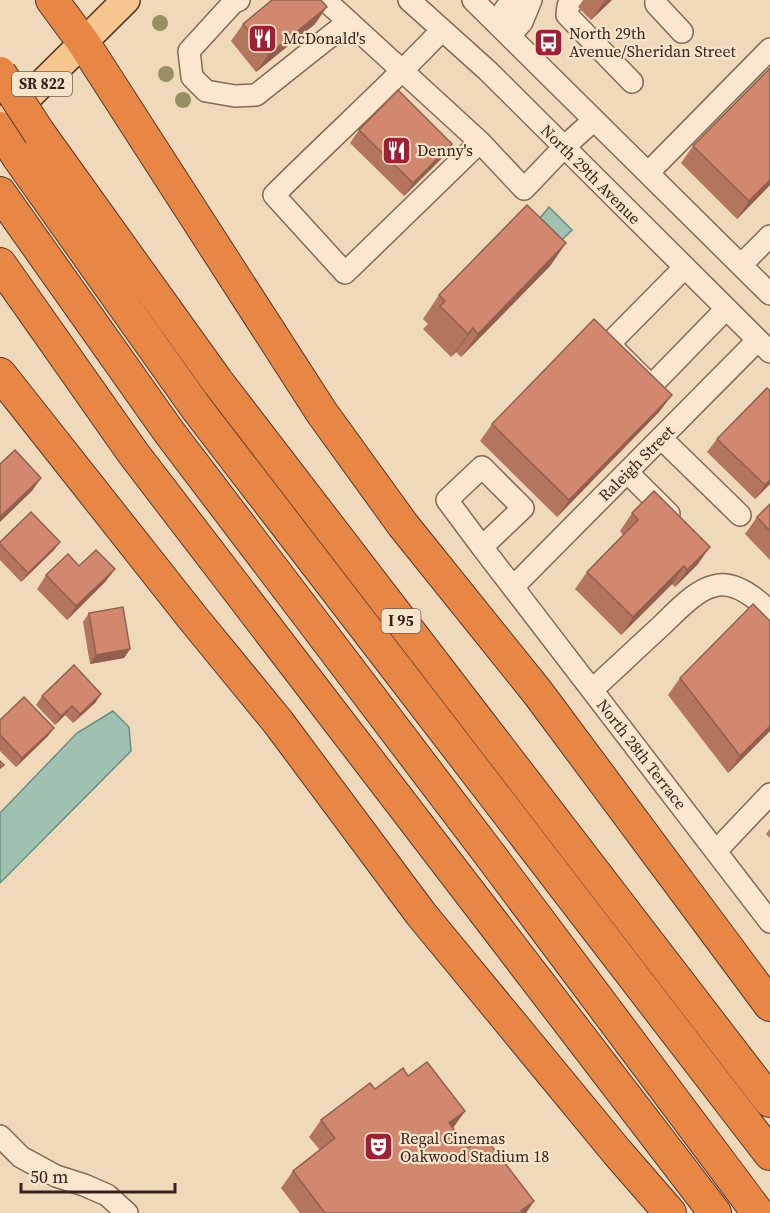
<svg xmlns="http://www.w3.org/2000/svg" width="770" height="1213" viewBox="0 0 770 1213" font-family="'Source Serif 4',serif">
<rect width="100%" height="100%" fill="#f0d8bb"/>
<path fill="#a0c1b2" stroke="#678f7e" stroke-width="1.5" d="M549,207L572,230L562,240L540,218Z
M113,711L129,727L131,751L0,883V813L77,733Z"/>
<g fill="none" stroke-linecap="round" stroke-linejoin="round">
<defs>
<path id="minor" d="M239,0L233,3L189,51L192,77L206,91L235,96L256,95L348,22
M325,0L480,142L524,189L564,147L594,120
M409,0L488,71L770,352
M473,0L770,294
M574,0L568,6L567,15L632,82
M656,0V4L682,32
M497,22L506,8L516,0
M442,30C388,87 329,140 274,195L345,273L480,142
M510,36L522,22L531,0
M648,173L770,49
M741,265L770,236
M685,267L609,344L651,386L726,309
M661,438L740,515
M627,472L669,514
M482,547L447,500L482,467L523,508L482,547L770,922
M513,587L758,340
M592,690C615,669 637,648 660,627C674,614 695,590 714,586C735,580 757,599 770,612
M716,851L770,794
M0,1136L21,1157L56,1176L84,1185L107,1195L127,1213"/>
<path id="major" d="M5,120L126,0"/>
<path id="highway" d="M52,0L83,42L322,413L403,525L538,693L770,1005
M0,128L18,157L197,409L770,1154
M40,134L217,381L770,1101
M0,193L169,432L487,851L758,1213
M0,264L133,453L715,1213
M0,374L192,617L278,722L421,914L617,1152L670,1213"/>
</defs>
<use href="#minor" stroke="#886854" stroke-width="24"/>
<use href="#major" stroke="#553729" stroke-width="30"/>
<use href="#highway" stroke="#553729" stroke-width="34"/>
<use href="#minor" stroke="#fbe7cf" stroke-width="21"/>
<use href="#major" stroke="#f7c68f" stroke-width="27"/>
<use href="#highway" stroke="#e78645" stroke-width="32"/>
<defs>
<path id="highway-bridge" d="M0,73L40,134"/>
</defs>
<use href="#highway-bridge" stroke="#553729" stroke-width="34" stroke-linecap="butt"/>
<use href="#highway-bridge" stroke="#e78645" stroke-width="32"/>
</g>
<g fill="#988f65">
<circle cx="160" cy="23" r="8"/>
<circle cx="166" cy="74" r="8"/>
<circle cx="183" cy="100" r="8"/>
</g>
<path fill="#b4755f" d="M583,0H612L591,20L578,7Z
M243,24H315L256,72L231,41Z
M359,130L443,157L404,196L350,143Z
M693,146L770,185L737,219L681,163Z
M566,243L550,266L461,357L456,352L451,357L423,329L428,324L423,319L439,295Z
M770,391V484L755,499L707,452L717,439Z
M672,395L659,412L557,517L480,441L492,424Z
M770,504V560L745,534L757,517Z
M632,513L698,564L675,587L672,584L621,635L575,589L587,572L623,535L620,531Z
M0,542H60L53,551L21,582L0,560Z
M79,566L115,569L105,582L67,620L37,589L46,575Z
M89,613L130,649L124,658L90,664L83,622Z
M680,678L770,731L728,773L668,695Z
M101,694L95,703L73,723L65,715L55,725L36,705L42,696Z
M0,720L54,728L47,737L16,767L0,751Z
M770,829V838L766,834Z
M408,1076L465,1111L453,1128L468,1148L534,1201L526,1213H300L281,1188L293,1171L320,1150L309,1137L321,1120L375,1089Z"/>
<path fill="#925f4e" d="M607,0H612L591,20L603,3Z
M327,7L315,24L256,72L268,55Z
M452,144L443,157L404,196L413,183Z
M770,180V185L737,219L749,201Z
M566,243L550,266L461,357L478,334Z
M473,328L456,352L451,357L468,334Z
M672,395L659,412L557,517L569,500Z
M41,478L32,491L0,522V517Z
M770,480V484L755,499L765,485Z
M60,542L53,551L21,582L28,573Z
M710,547L698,564L675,587L687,570Z
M684,566L672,584L621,635L633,617Z
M115,569L105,582L67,620L76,606Z
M130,649L124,658L90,664L96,655Z
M101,694L95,703L73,723L80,714Z
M72,706L65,715L55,725L61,716Z
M770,726V731L728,773L740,756Z
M54,728L47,737L16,767L22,758Z
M465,1111L453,1128L449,1123Z
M534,1201L526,1213H520L521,1211Z"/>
<path fill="#d1886f" stroke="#925f4e" stroke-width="1.5" d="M272,0H321L327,7L268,55L243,24Z
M770,68V180L749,201L693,146Z
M398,90L452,144L413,183L359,130Z
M527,205L566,243L478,334L473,328L468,334L440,306L445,301L439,295Z
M594,319L672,395L569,500L492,424Z
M767,388L770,391V480L765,485L717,439Z
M15,450L41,478L0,517V464Z
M654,491L710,547L687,570L684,566L633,617L587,572L638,520L632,513Z
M770,504V531L757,517Z
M31,512L60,542L28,573L0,544V542Z
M96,550L115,569L76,606L46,575L68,554L79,566Z
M753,604L770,621V726L740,756L680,678Z
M123,607L130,649L96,655L89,613Z
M74,665L101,694L80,714L72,706L61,716L42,696Z
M24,697L54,728L22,758L0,735V720Z
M0,761L4,765L0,768Z
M427,1062L465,1111L449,1123L468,1148L484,1136L534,1201L521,1211L522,1213H325L293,1171L335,1138L321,1120L370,1083L375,1089L403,1068L408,1076Z"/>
<defs>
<symbol id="restaurant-square" viewBox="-11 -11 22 22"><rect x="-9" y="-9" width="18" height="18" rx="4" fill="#9b2135" stroke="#f7e4cb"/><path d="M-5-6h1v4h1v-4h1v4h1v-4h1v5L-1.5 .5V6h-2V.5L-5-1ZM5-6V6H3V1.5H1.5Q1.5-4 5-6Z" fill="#fff"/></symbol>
<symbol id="bus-square" viewBox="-11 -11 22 22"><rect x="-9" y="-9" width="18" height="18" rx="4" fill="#9b2135" stroke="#f7e4cb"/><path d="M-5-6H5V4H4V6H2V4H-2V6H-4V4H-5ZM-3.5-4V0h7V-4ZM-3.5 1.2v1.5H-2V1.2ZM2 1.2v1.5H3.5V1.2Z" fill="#fff"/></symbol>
<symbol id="theatre-square" viewBox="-11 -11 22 22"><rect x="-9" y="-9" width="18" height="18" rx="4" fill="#9b2135" stroke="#f7e4cb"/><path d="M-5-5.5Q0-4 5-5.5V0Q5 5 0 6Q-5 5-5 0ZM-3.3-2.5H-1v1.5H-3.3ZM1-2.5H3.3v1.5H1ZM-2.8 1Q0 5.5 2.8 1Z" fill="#fff"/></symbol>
</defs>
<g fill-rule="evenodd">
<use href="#restaurant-square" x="246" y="22" width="33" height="33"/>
<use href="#bus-square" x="532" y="26" width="33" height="33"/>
<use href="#restaurant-square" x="380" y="134" width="33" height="33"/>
<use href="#theatre-square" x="362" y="1130" width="33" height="33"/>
</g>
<g text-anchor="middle" stroke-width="4.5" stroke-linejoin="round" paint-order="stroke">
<g fill="#f7e4cb" stroke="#715d4f" stroke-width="1.5">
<rect x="12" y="72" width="60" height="24" rx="4.5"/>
<rect x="381.5" y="609" width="39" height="24" rx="4.5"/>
</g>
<g font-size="15" font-weight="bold" fill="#37231a">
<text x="42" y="89">SR 822</text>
<text x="401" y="626">I 95</text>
</g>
<g font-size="16" fill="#37231a" stroke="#f7e4cb" text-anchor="start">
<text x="569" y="39">North 29th<tspan x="569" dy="18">Avenue/Sheridan Street</tspan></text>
<text x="283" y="44">McDonald's</text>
<text x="417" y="156">Denny's</text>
<text x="400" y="1144">Regal Cinemas<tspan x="400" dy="18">Oakwood Stadium 18</tspan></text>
</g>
<g font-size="16" fill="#37231a" stroke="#f7e4cb">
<text transform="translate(591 174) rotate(45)" y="6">North 29th Avenue</text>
<text transform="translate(636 463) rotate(-45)" y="6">Raleigh Street</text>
<text transform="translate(642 754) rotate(52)" y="6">North 28th Terrace</text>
</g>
</g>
<path d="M21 1183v9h154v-9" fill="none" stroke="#37231a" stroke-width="3"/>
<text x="30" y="1183" font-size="18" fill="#37231a" stroke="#f7e4cb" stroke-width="4.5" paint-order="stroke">50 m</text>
</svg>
